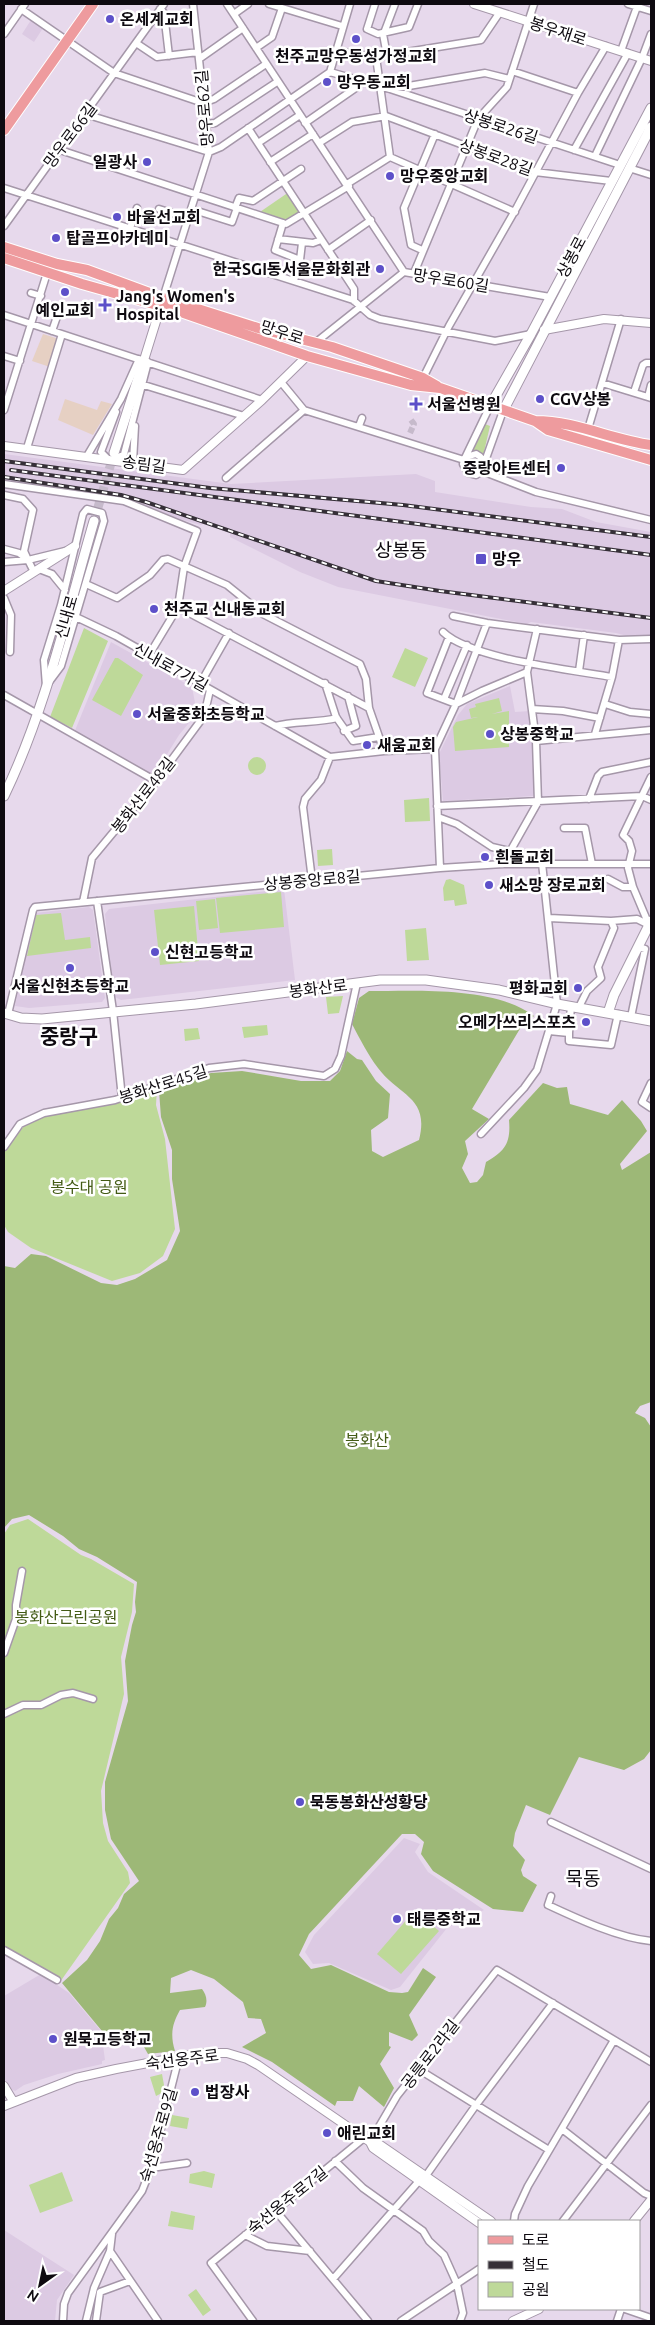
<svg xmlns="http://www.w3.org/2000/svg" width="655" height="2325" viewBox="0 0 655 2325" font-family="Ubuntu,'Noto Sans KR',sans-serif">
<rect width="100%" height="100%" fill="#e7d9ec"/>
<path fill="#e6d0c3" d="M189,4H196L213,145L218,146V153L211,156L186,240L179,239L204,155L202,150L204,145Z
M43,334L59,339L50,367L32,361Z
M65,399L97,410L101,401L112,404L93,435L58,420Z"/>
<path fill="#dccae3" d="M31,20L43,28L34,42L22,34Z
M4,454L231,484L416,474L435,481V492L531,507L562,509L596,522L651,532V635L627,636L616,633L531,622L527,624L338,587L300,572L230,537V533L204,523L201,525L179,519L124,497L4,480Z
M111,642L192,687L197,713L179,735L156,772L152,776L74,733Z
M510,686L515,712L530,711L535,791L533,796L443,801L439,754L458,715L467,704Z
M284,889L295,980L121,1000L113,996L105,914L109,909Z
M89,907L93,910L105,998L102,1002L29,1008L15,1006L35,913Z
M404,1838L420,1844L415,1852L428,1872L484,1910L447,1928L400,1987L391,1990L329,1963L313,1964L305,1952L314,1935Z
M41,1974L69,1993L101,2031L105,2060L102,2061V2064L58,2074L24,2085L15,2091L11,2089L4,2078V1996Z
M4,2230L74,2275L57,2300L55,2321H4Z"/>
<path fill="#bed999" d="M289,192L304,214L286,224L257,214Z
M485,424L490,426L483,456L472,453Z
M468 463a6 6 0 1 1 12 0a6 6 0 1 1-12 0Z
M84,628L108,641L72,728L50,717Z
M405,648L428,658L415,687L392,677Z
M115,658H118L143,675L121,716L92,700Z
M499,698L502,711L492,714L509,711V747L455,751L453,727L456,722L478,717L471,718L469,709L476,707L475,704Z
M248 766a9 9 0 1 1 18 0a9 9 0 1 1-18 0Z
M429,798L430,821L405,822L404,800Z
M332,849L333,865L318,866L317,850Z
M450,879L464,885L467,904L455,906L454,900L444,901L443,888L446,880Z
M281,892L284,927L220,933L216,898Z
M215,899L218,928L199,930L196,901Z
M194,906L199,961L160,965L154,910Z
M61,913L65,940L90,937L91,948L27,956L36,915Z
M426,928L429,960L407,961L405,930Z
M343,996L339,1013L328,1014L326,997Z
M267,1025L268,1035L244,1038L242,1027Z
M198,1028L200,1039L185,1041L184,1029Z
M157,1088L156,1105L165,1139L175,1229L163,1256L140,1273L112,1281L31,1248L8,1232L4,1225V1152L24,1126L53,1112Z
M28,1519L81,1555L91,1559L134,1584L132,1612L121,1657L124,1694L101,1791L103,1823L108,1841L128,1872L130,1883L60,1982L4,1949V1534L10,1525Z
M415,1910L439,1931L401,1974L377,1954Z
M162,2074L164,2085L162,2093L156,2096L150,2077Z
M172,2115L189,2118L187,2129L170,2126Z
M204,2171L215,2174L212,2188L189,2183L190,2174Z
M62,2172L73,2201L40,2213L29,2185Z
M171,2211L195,2216L193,2230L168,2226Z
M196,2289L211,2310L203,2316L188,2295Z"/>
<path fill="#9db877" d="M369,991C416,991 495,986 534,1016L521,1027L472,1109L489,1119L465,1141L468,1154L462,1168L470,1183L477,1182L483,1175L486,1162C505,1151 511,1143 509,1120L543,1083L557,1088L567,1087L570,1104L608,1115L622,1100L641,1121L647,1131L620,1164L622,1170L651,1152V1402L640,1406L635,1413L645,1418L651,1427V1750L644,1759L624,1770L579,1757L550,1815L526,1805L515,1833L513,1846L525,1860L521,1870L523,1876L537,1885L523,1912L493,1909L433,1871L421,1854L424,1842L415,1834H402L309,1934L299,1955L311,1969L331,1965L389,1992L402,1993L408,1992L423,1968L436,1977L409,2015L418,2035L412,2041L389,2032V2046L391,2047L380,2064L394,2088L384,2107L359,2086L353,2101H337L335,2106L272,2062L242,2047L266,2033L261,2019L248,2018L243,2002L214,1979L191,1970L171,1978L170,1993L202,1989C206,1994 208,2001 205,2007L180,2010C172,2024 170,2035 175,2051L148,2054L140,2040L104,2043L102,2031L62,1983L87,1960L100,1941L109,1919L118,1908L124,1894L139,1881L111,1839L105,1810V1782L128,1701L125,1661L132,1625L136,1612L135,1602L137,1582L97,1557L79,1549L63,1536L29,1515L12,1519L4,1528V1266L15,1268L31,1254L46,1256L101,1283L117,1285L135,1279L167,1260L180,1231L172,1179V1150L161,1117L159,1091L211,1073L242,1071L301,1081H330L340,1071L347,1051L357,1059L362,1060L376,1081L390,1094L388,1118L371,1130L372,1151L383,1157L419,1140C430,1097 399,1096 378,1068C368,1055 360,1039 352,1024L359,998Z"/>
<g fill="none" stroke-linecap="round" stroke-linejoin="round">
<path stroke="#c6bacb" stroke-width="6" stroke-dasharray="6 3" stroke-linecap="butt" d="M410,433L414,424L411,420"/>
<path stroke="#c6bacb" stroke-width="9" stroke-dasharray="9 4.5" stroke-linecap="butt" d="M94,521L114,453"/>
<defs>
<path id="minor" d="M227,4L404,272
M269,4L342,26
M350,4L330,72L390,89L620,165
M375,4L367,29L378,34L409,27L418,4
M628,4L651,11
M21,9L114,73L203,103L214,99L266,64
M160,9L164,13L169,56
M234,14L248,4
M384,33L395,4
M4,34L25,4
M383,34L387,56
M136,43L157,57L198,52
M256,48L272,37L282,8
M337,51L376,57L481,40L500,12
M621,51L638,4
M376,57L390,157L515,212
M199,59L243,28
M512,71L578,93
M391,89L485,73L509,79
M85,114L209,152L221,147L330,72
M305,123L357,87L360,82
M206,124L215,123L277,82
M248,128L354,289V301
M258,143L300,115
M319,143L352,122L386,116L535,172L611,181
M60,150L286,224L349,186
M574,150L628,53
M595,156L642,58L651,34
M270,162L313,134
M629,168L651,175
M347,184L390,157
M4,188L353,300L370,315L380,319L495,341L531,334
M235,208L239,198L253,201L301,169
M159,209L188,218
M191,209L232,222L237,208
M283,223L275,250L300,260
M4,226L164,4
M130,228L137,208
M278,239L313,243L321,240
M328,250L371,220
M422,250L411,245L404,208L435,134
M414,273L478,119L507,87L534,4
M294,281L300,260L302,243
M31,293L41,296
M163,298L209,152L193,4
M4,315L262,400
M52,331L60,308
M315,343L404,272L550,297
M4,356L20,361
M423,378L449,326L517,207L578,93L606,46
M281,382L304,410
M602,383L651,398
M144,385L244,416
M634,392L643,365L646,363H651
M648,397L651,385
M4,410L47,273
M304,410L464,460
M359,426L362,418
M588,429L621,319
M27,448L62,334
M87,456L121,399L139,359
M466,457L476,454C486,459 486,470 476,475L468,473L463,464L464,460L490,406
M108,459L101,452L116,412
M114,460L124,454L148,362
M133,462L135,426
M484,464L503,411
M482,471L536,492L651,520
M226,478L304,410
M4,484L124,501L197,531L184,567L178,607L149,655
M4,495L23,499L33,510L24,551L28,560
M87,509L102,513L104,521L61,666L46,686L44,660L61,605L83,514Z
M4,549L19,553L27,559
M28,560L65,551
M4,562L28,560L34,572
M39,569L52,574L65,590
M86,584L117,598L150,575L163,560L168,559L227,585L263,614L360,664L366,679L369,708L384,751
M4,598L11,615L10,652
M178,607L369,708
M453,616L487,623L619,640L651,639
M76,617L116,636L330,757L384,751L435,749
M443,632C471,659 572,670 612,677
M449,637L427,693L456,704L482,691L527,672
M579,671L584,635
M325,683L336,717L353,741L379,737
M200,684L229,633
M4,695L156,781
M444,699L467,645
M605,704L630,712L651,714
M532,709L563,711L600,718
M275,726C294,721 317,723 337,718
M344,731L356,726L348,696
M595,734L612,677L619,640
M536,741L651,730
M589,799L598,776L602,772L651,762
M437,806L642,796L651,800
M438,817L457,824L492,847L510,851
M564,828H585L592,864
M503,864L538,802L536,741L527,672L537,629
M440,868L435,749L456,704L487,623
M608,879L623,887H633
M312,880L303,807L305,799L321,780L330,757
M97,901L113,1011L122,1098
M83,902L92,858L156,781L204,716L210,690
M549,918L611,921L637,919L651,926
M649,925L633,887L628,868L632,851L629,841L623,835L651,777
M579,1007L587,991L601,978L598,967L614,928L611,921
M8,1014L33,910L35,907L440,868L503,864H651
M631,1017L645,949L638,947
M549,1031L569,1033V1041L611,1045L618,1014
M569,1033L571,1006
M651,1083L642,1102L651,1108
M481,1134L524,1088L537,1070L557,1004L542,863
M4,1147L20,1124L44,1113L115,1100L209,1068L244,1064L324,1076L335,1069L341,1056L357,983
M4,1653L16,1619V1605L22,1571
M4,1714L23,1705H41L61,1695L73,1693L93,1699
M551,1822L651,1869
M551,1896L548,1905C578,1919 619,1938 651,1941
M4,1950L57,1980
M418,2069L549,2150
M562,2129L644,2193L651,2196
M370,2142L397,2096L497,1970L651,2062
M335,2161L363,2188L423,2231L429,2241L444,2255L457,2284L463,2313L460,2321
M151,2168L187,2163
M425,2177L476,2105L553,2003
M275,2210L368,2321
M514,2221L515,2214L528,2186L614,2040
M563,2221L651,2105
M112,2234L110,2251L158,2321
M245,2235L267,2246L310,2251
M333,2279L419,2181
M625,2309L651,2318
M63,2321L64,2304L68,2293L142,2191L151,2168L179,2057
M86,2321L94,2288L110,2251
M96,2321L100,2292L130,2281
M253,2321L211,2263L364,2138
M401,2321L479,2269
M617,2321L621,2309"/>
<path id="tertiary" d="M474,4L651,61
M544,330L604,319L651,323
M144,360L162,302
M4,446L183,470L262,400L307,356
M4,591L75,546
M4,2086L13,2101
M4,2106L76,2078L116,2069L201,2053H227L247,2059L258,2065L370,2142H376L491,2221
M370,2142L373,2148L479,2223
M634,2221L651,2200
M513,2321L539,2309"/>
<path id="secondary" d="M490,406L531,334L651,108
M503,411L651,127
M114,453L144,360
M4,796C46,709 67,613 94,521
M4,1013L21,1018L42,1019L196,1004L380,980H426L499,990L557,1004L651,1021
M608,1013L614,995L651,921"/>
<path id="primary" d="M4,130L93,4
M4,247L57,264L87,270L163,298L258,328L332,347L423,378L437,386
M4,258L82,284L178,311L307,356L411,385L440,388L535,421C576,421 612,440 651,445
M535,421L548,430L651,460"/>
</defs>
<use href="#minor" stroke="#a597a9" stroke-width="9"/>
<use href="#tertiary" stroke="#a597a9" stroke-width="10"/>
<use href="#secondary" stroke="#a597a9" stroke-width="11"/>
<use href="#primary" stroke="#fff" stroke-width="12"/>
<use href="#minor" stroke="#fff" stroke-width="6"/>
<use href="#tertiary" stroke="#fff" stroke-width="8"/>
<use href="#secondary" stroke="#fff" stroke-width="9"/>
<use href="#primary" stroke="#ee9b9e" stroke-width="10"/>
<defs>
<path id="rail" d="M4,461L210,488L403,505L651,537
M11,470L651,555
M4,477L121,495L146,502L376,581L440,591L651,618"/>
</defs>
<use href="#rail" stroke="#352f37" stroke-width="4"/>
<use href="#rail" stroke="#fff" stroke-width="2" stroke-dasharray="5.5" stroke-linecap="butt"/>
</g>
<g fill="#5d50c9" stroke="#fff" stroke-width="2">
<circle cx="110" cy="19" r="5"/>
<circle cx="356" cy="39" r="5"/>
<circle cx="327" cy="82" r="5"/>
<circle cx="147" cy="162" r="5"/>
<circle cx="390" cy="176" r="5"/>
<circle cx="117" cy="217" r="5"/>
<circle cx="56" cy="238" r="5"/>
<circle cx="380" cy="269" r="5"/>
<circle cx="65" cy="292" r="5"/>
<path d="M102.5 297.5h5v5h5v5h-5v5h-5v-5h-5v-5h5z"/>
<circle cx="540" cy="399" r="5"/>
<path d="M413.5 396.5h5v5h5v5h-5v5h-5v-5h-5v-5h5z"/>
<circle cx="561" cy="468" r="5"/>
<rect x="475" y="553" width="12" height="12" rx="2.5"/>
<circle cx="154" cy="609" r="5"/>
<circle cx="137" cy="714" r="5"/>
<circle cx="490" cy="734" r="5"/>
<circle cx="367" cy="745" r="5"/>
<circle cx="485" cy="857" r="5"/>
<circle cx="489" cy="885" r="5"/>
<circle cx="155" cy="952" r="5"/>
<circle cx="70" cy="968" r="5"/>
<circle cx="578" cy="988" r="5"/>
<circle cx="586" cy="1022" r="5"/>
<circle cx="300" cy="1802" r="5"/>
<circle cx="397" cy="1919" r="5"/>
<circle cx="53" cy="2039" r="5"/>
<circle cx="195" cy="2092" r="5"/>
<circle cx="327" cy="2133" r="5"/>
</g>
<g text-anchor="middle" stroke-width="5" stroke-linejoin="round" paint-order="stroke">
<g font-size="16" font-weight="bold" fill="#0e0a10" stroke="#fff" text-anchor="start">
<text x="120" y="25">온세계교회</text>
<text x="356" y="62" text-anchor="middle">천주교망우동성가정교회</text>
<text x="337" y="88">망우동교회</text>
<text x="137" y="168" text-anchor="end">일광사</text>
<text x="400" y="182">망우중앙교회</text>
<text x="127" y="223">바울선교회</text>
<text x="66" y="244">탑골프아카데미</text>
<text x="370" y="275" text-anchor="end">한국SGI동서울문화회관</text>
<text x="116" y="302">Jang's Women's<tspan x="116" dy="18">Hospital</tspan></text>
<text x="65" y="316" text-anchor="middle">예인교회</text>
<text x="550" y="405">CGV상봉</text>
<text x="427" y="410">서울선병원</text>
<text x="551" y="474" text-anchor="end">중랑아트센터</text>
<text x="492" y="565">망우</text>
<text x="164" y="615">천주교 신내동교회</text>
<text x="147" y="720">서울중화초등학교</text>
<text x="500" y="740">상봉중학교</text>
<text x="377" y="751">새움교회</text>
<text x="495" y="863">흰돌교회</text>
<text x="499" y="891">새소망 장로교회</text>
<text x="165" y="958">신현고등학교</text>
<text x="70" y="992" text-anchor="middle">서울신현초등학교</text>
<text x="568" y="994" text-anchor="end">평화교회</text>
<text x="576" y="1028" text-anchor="end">오메가쓰리스포츠</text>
<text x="310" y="1808">묵동봉화산성황당</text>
<text x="407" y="1925">태릉중학교</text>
<text x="63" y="2045">원묵고등학교</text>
<text x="205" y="2098">법장사</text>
<text x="337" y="2139">애린교회</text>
</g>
<g font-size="16" fill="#0e0a10" stroke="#fff">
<text transform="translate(558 31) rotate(18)" y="6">봉우재로</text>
<text transform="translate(204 108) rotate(-95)" y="6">망우로62길</text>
<text transform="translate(501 126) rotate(18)" y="6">상봉로26길</text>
<text transform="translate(70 135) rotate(-53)" y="6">망우로66길</text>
<text transform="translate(496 157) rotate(20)" y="6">상봉로28길</text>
<text transform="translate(571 257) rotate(-62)" y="6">상봉로</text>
<text transform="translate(451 280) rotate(9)" y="6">망우로60길</text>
<text transform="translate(282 332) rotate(18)" y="6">망우로</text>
<text transform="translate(144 464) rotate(8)" y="6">송림길</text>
<text transform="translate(66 617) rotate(-74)" y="6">신내로</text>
<text transform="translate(171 667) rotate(29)" y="6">신내로7가길</text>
<text transform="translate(143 795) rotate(-52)" y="6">봉화산로48길</text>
<text transform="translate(312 880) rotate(-5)" y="6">상봉중앙로8길</text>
<text transform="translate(318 988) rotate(-7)" y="6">봉화산로</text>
<text transform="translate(163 1084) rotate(-18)" y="6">봉화산로45길</text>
<text transform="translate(430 2054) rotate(-52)" y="6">공릉로2라길</text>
<text transform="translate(182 2059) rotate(-7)" y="6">숙선옹주로</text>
<text transform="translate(158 2135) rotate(-74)" y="6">숙선옹주로9길</text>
<text transform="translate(287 2200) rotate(-39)" y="6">숙선옹주로7길</text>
</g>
<g font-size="16" fill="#435b15" stroke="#fff">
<text x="89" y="1193">봉수대 공원</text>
<text x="367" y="1446">봉화산</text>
<text x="66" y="1623">봉화산근린공원</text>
</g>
<g font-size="19" fill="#0e0a10" stroke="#fff">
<text x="401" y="557">상봉동</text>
<text x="583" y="1885">묵동</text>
</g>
<g font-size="21" font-weight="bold" fill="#0e0a10" stroke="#fff">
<text x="69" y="1044">중랑구</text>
</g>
</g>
<rect width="655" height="2325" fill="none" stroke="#0e0a10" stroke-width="10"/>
<rect x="478" y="2220" width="162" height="90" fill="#ffffff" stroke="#9f9d9f"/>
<rect x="488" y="2236" width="25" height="8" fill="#ee9b9e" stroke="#9f9d9f"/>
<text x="522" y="2245" font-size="15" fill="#0e0a10">도로</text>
<rect x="488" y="2261" width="25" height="8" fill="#352f37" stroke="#9f9d9f"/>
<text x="522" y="2270" font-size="15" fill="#0e0a10">철도</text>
<rect x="488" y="2282" width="25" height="15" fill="#bed999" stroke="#9f9d9f"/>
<text x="522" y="2295" font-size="15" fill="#0e0a10">공원</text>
<g transform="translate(40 2285) rotate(213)" stroke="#ffffff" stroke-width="4" paint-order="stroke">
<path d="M0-4L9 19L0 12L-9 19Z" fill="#0e0a10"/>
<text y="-8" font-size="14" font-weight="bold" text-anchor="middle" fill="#0e0a10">N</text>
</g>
</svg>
